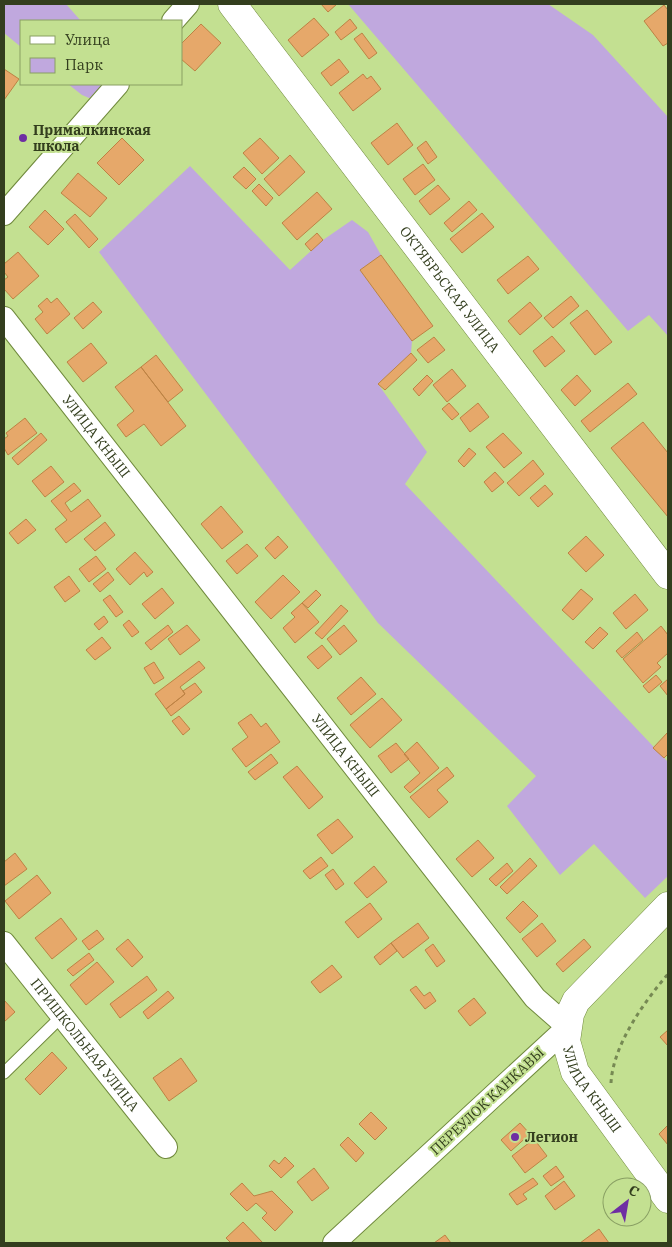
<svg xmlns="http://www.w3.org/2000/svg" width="672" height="1247" viewBox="0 0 672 1247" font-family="'IBM Plex Serif',serif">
<rect width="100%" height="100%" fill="#c3e091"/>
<path fill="#c0a8de" d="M4,4H66L81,21H21V47L4,33Z
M348,4H548L593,35L668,117V336L649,315L628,331Z
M68,84H118L101,103L82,95Z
M190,166L290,270L323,240L352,220L368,232L381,255L360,270L412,341L411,353L378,384L427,452L405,484L668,762V876L645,898L594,844L560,875L507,806L536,776L378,623L99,252Z"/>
<path fill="#e6a86a" stroke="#bd8244" d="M321,4H337L328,12Z
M664,5L668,10V43L663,46L644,21Z
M314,18L329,35L302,57L288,40Z
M350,19L357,28L341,40L335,32Z
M201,24L221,43L195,71L181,59V44Z
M362,33L377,53L369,59L354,39Z
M339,59L349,72L331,86L321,73Z
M4,69L19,79L4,100Z
M363,74L367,79L371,76L381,89L353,111L339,93Z
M397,123L413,145L388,165L371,143Z
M122,138L144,160L119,185L97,163Z
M260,138L279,158L262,174L243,153Z
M426,141L437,157L428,164L417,148Z
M290,155L305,172L279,196L264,179Z
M423,164L435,180L415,195L403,179Z
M244,167L256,179L246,189L233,177Z
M78,173L107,198L90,217L61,193Z
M259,184L273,198L266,206L252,191Z
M438,185L450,199L430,215L419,201Z
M317,192L332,209L297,240L282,223Z
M469,201L477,210L452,232L444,223Z
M45,210L64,229L48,245L29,227Z
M482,213L494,227L462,253L450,239Z
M75,214L98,239L89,248L66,222Z
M317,233L323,240L311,251L305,244Z
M18,252L39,276L13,299L4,289V280L8,277L4,272V264Z
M381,255L433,326L412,341L360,270Z
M528,256L539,269L508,294L497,280Z
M571,296L579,306L553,328L544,318Z
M47,298L51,303L57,298L70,314L47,334L35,319L43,312L38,306Z
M93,302L102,312L83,329L74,318Z
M530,302L542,316L520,335L508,321Z
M587,310L612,342L595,355L570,323Z
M552,336L565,351L545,367L533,351Z
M434,337L445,350L428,363L417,350Z
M91,343L107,363L83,382L67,362Z
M411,353L417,360L385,390L378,384Z
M156,355L183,390L168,402L141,367Z
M141,367L186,426L161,446L144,424L126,437L117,425L134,411L115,387Z
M452,369L466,386L447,402L433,385Z
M427,375L433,381L419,396L413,389Z
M577,375L591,391L575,406L561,390Z
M628,383L637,394L590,432L581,421Z
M449,403L459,414L452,420L442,409Z
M478,403L489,417L470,432L460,418Z
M25,418L37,433L8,455L4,448V439L8,436L6,433Z
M643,422L668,453V517L611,448Z
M41,433L47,440L18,465L12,458Z
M503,433L522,453L504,468L486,447Z
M469,448L476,454L464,467L458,461Z
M533,460L544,474L519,496L507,483Z
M51,466L64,482L45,497L32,481Z
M495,472L504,482L492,492L484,482Z
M74,483L81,491L65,503L71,512L88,499L101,516L66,543L55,529L67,520L51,501Z
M545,485L553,494L538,507L530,498Z
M221,506L243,532L222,549L201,524Z
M26,519L36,530L18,544L9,533Z
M105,522L115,535L95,551L84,539Z
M278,536L288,547L275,559L265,548Z
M586,536L604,555L586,572L568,553Z
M247,544L258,556L237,574L226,561Z
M135,552L153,572L147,577L144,572L130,585L116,569Z
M96,556L106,569L89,582L79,569Z
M108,572L114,580L100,592L93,584Z
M283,575L300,592L271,619L255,602Z
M69,576L80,591L65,602L54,587Z
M162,588L174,603L155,619L142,604Z
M581,589L593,599L573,620L562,610Z
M316,590L321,595L308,608L302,603Z
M635,594L648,610L626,629L613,613Z
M110,595L123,612L116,617L103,600Z
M302,603L319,622L295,643L283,628L295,617L291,613Z
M341,605L348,611L322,639L315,633Z
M104,616L108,622L99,630L94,624Z
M129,620L139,632L132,637L123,625Z
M168,625L173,632L151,650L145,643Z
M187,625L200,640L180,655L168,639Z
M344,625L357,641L340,655L327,639Z
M661,626L668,635V653L657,663L661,667L643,683L623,659Z
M600,627L608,634L593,649L585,642Z
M637,632L643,640L622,658L616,651Z
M102,637L111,648L95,660L86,650Z
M322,645L332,657L318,669L307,657Z
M199,661L205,668L180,687L185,694L166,709L155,694Z
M154,662L164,678L154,684L144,668Z
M656,675L662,682L649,693L643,686Z
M361,677L376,694L351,715L337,698Z
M668,679V696L660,686Z
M195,683L202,692L171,716L166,709L185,694L183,691Z
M382,698L402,720L370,748L350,725Z
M251,714L261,727L266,723L280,742L246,767L232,749L248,737L238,723Z
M179,716L190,729L183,735L172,721Z
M668,732V754L664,758L653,748Z
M417,742L439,768L410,793L404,787L420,773L404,754Z
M396,743L409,759L391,773L378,756Z
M271,754L278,763L255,780L248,772Z
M297,766L323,797L309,809L283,777Z
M447,767L454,776L437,790L448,802L429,818L410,797Z
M338,819L353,837L332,854L317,835Z
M478,840L494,858L472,877L456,859Z
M15,853L27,869L4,886V862Z
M321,857L328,866L310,879L303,871Z
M530,858L537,866L507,894L500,887Z
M507,863L513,871L496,886L489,879Z
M374,866L387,882L367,898L354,883Z
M333,869L344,884L336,890L325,875Z
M37,875L51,893L19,919L5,901Z
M523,901L538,916L520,933L506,918Z
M370,903L382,919L358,938L345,922Z
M61,918L77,939L52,959L35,938Z
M418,923L429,938L403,958L391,943Z
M542,923L556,941L537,957L522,939Z
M97,930L104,939L89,950L82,941Z
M128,939L143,957L132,967L116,949Z
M584,939L591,947L563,972L556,964Z
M391,943L397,951L380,965L374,957Z
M433,944L445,961L437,967L425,950Z
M89,953L94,960L73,976L67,970Z
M97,962L114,982L86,1005L70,985Z
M332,965L342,977L320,993L311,982Z
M147,976L157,990L120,1018L110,1004Z
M416,986L424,996L430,992L436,1001L425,1009L410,990Z
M168,991L174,998L148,1019L143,1012Z
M474,998L486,1013L470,1026L458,1011Z
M4,1000L15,1012L4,1022Z
M668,1030V1046L660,1037Z
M52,1052L67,1068L40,1095L25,1079Z
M181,1058L197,1081L169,1101L153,1078Z
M371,1112L387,1128L375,1140L359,1124Z
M520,1123L530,1134L511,1151L501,1140Z
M668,1125V1145L659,1134Z
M348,1137L364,1153L356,1162L340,1145Z
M534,1139L547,1156L525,1173L512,1156Z
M285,1157L294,1166L281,1178L269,1166L274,1160L279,1164Z
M556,1166L564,1177L551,1186L543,1176Z
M314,1168L329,1188L312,1201L297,1182Z
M533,1178L538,1184L523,1194L527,1199L517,1205L509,1194Z
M564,1181L575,1196L555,1210L545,1196Z
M242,1183L254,1196L272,1191L293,1212L275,1231L262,1218L267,1213L256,1203L247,1211L230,1194Z
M243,1222L263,1243H231L226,1238Z
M599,1229L609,1243H580Z
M445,1235L451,1243H434Z"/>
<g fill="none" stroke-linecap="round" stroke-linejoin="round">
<defs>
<path id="lane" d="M4,1073L62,1016"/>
<g id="street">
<path d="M173,21L188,4"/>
<path d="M4,214L118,84"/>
<path id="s1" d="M4,318L535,998L568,1027L334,1243"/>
<path id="s2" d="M4,943L166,1147"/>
</g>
<g id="secondary">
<path id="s3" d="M232,4L668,575"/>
<path id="s4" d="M668,906L576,1001L570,1014L566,1041L575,1072L668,1199"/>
</g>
</defs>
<use href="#lane" stroke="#708a3d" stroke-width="13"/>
<use href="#street" stroke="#708a3d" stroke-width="24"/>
<use href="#secondary" stroke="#708a3d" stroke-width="29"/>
<path stroke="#768953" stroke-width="3" stroke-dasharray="4 4" stroke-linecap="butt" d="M611,1083C613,1045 644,1002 668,974"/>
<use href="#lane" stroke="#fff" stroke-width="11"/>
<use href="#street" stroke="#fff" stroke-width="22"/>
<use href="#secondary" stroke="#fff" stroke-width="28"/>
</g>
<g fill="#6e2ea3" stroke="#c3e091" stroke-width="2">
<circle cx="23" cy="138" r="5"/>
<circle cx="515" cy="1137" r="5"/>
</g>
<g text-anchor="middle" stroke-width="4" stroke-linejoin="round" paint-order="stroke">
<g font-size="14" font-weight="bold" fill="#333e1e" stroke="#c3e091" text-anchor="start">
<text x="33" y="135">Прималкинская<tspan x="33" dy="16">школа</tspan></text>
<text x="525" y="1142">Легион</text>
</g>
<g font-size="14" fill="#333e1e" stroke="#c3e091">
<text dy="5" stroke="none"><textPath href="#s3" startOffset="359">ОКТЯБРЬСКАЯ УЛИЦА</textPath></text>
<text dy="5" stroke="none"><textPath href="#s1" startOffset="150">УЛИЦА КНЫШ</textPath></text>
<text dy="5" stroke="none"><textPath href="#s1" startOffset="555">УЛИЦА КНЫШ</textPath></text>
<text dy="5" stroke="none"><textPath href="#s2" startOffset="130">ПРИШКОЛЬНАЯ УЛИЦА</textPath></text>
<text dy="5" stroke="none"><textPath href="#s4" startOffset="229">УЛИЦА КНЫШ</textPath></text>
<text transform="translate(487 1101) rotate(-43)" y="5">ПЕРЕУЛОК КАНКАВЫ</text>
</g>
</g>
<rect width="672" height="1247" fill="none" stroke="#333e1e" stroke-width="10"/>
<rect x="20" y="20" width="162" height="65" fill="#c3e091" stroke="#899f63"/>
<rect x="30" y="36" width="25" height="8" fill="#ffffff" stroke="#899f63"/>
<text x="65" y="45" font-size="15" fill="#333e1e">Улица</text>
<rect x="30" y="58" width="25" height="15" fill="#c0a8de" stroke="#899f63"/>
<text x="65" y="70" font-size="15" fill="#333e1e">Парк</text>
<g transform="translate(627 1202) rotate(31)"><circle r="24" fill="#c3e091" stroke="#899f63"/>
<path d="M0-4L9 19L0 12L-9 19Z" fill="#6e2ea3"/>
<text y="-8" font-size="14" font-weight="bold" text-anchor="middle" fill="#333e1e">С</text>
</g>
</svg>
